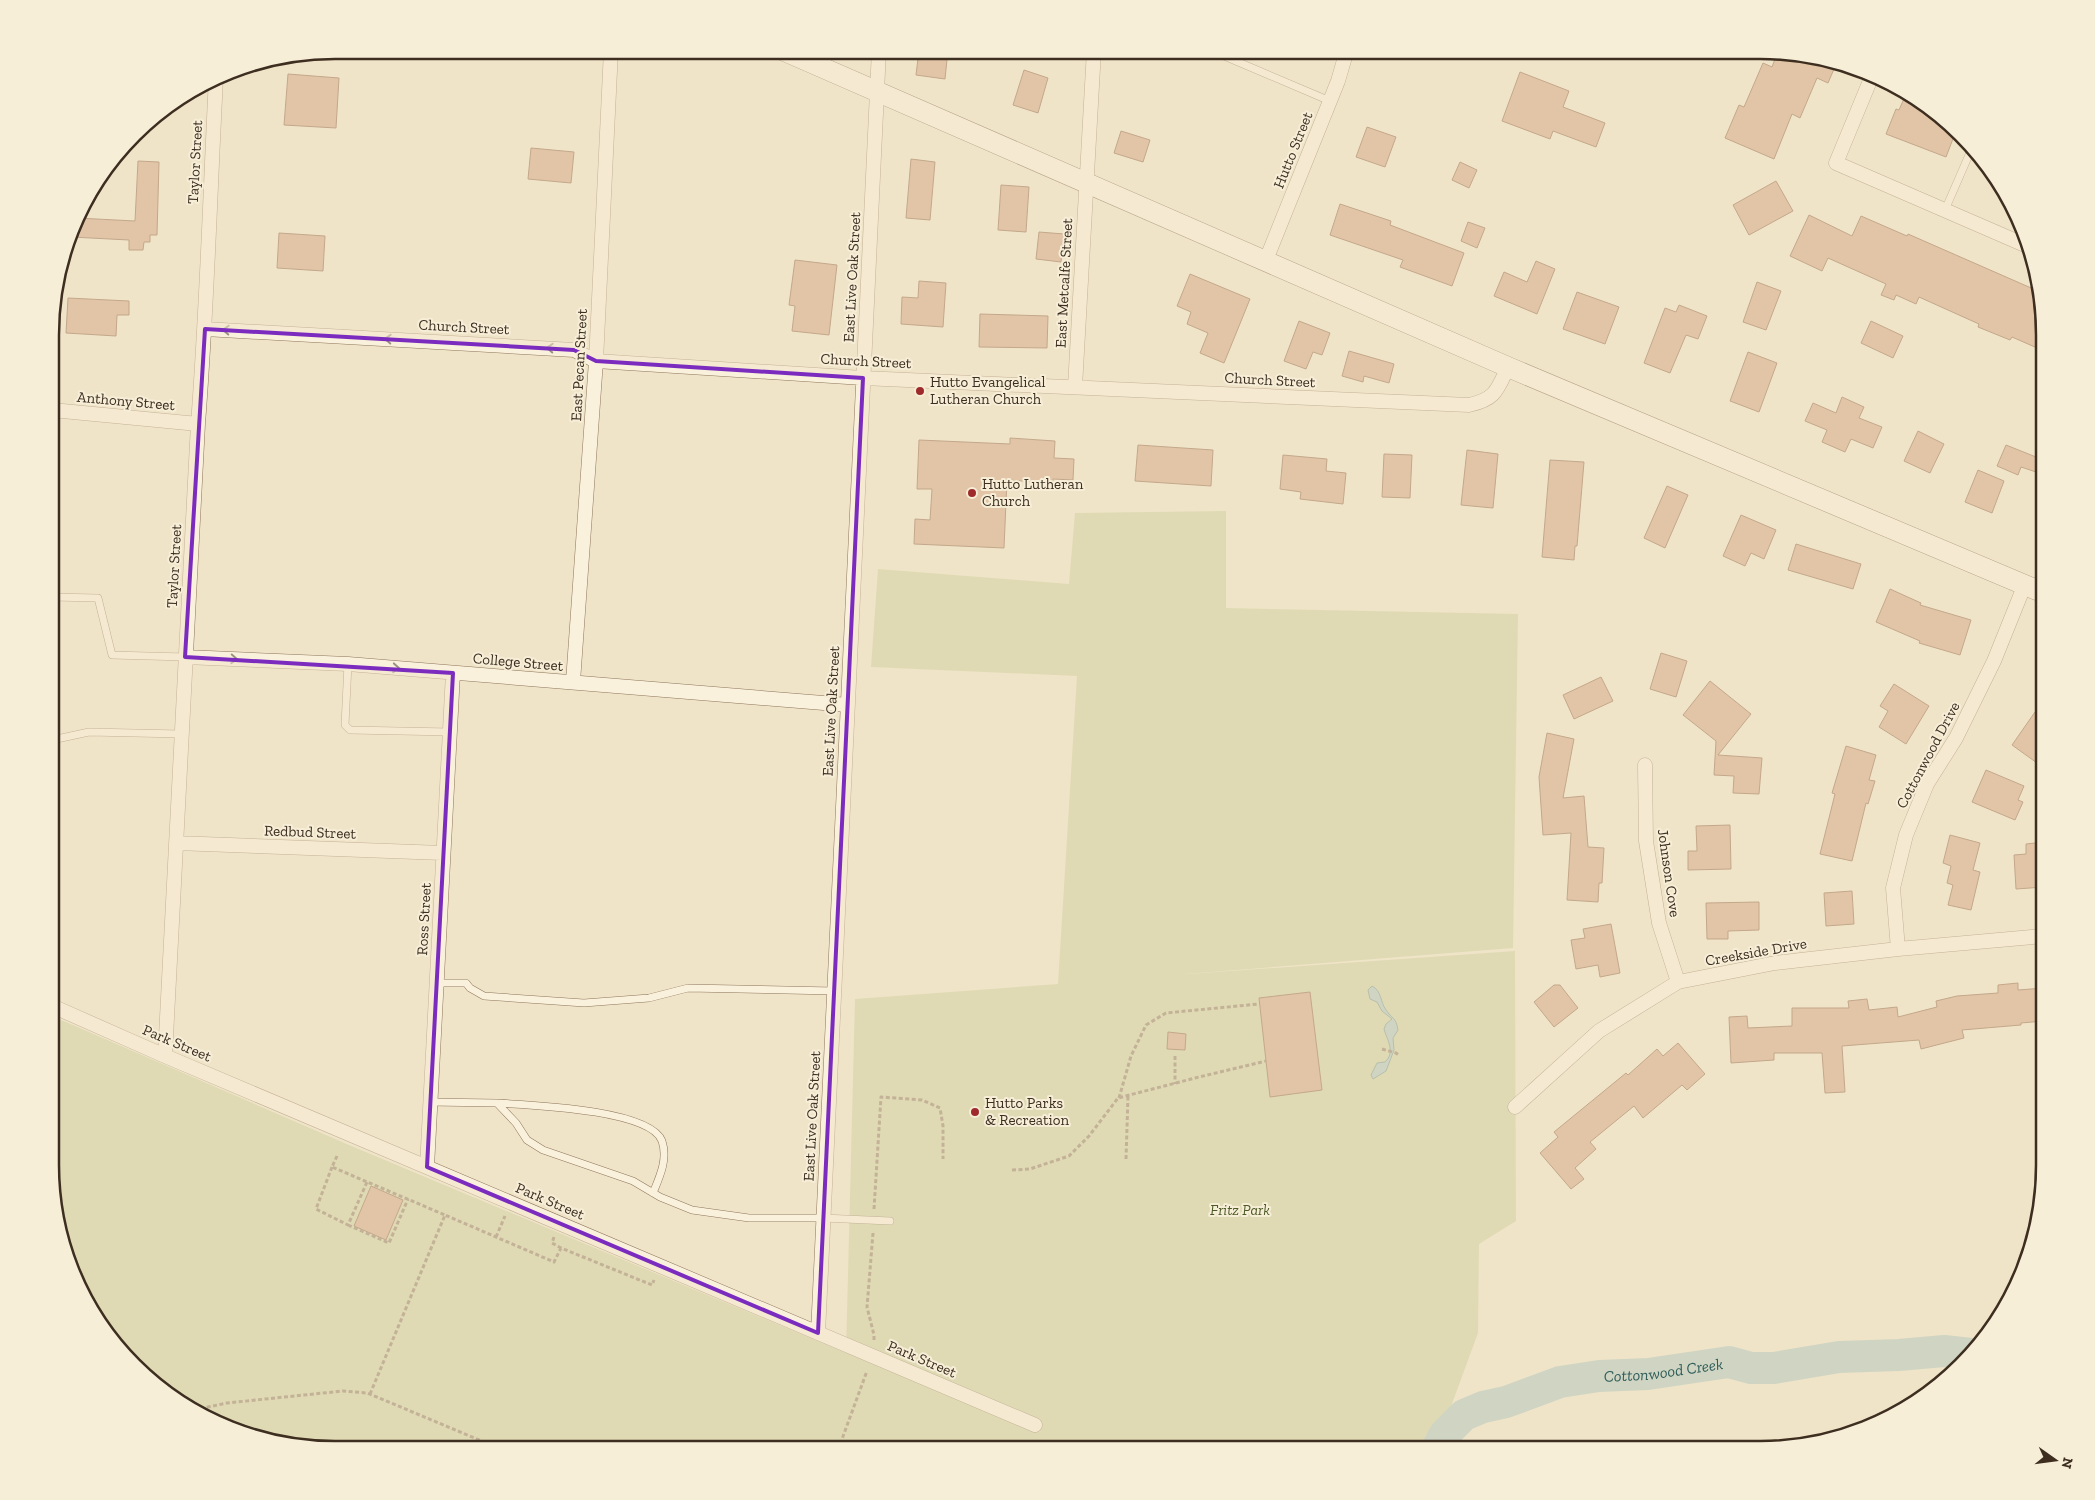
<svg xmlns="http://www.w3.org/2000/svg" width="2095" height="1500" viewBox="0 0 2095 1500" font-family="'Zilla Slab',serif">
<rect width="100%" height="100%" fill="#f0e4c8"/>
<path fill="#c9cf9b" d="M1226,511V608L1518,614L1513,948L1173,975L1515,951L1516,1221L1479,1244L1478,1333L1435,1450L317,1449L226,1428L161,1391L88,1307L52,1202V1016L349,1145L846,1353L855,999L1058,984L1077,676L871,667L878,569L1069,584L1075,513Z"/>
<path fill="#a9c4bc" stroke="#6f938a" d="M1372,986C1382,991 1380,1002 1386,1010C1392,1019 1396,1017 1398,1030L1393,1038L1394,1050L1386,1071L1373,1079L1371,1075L1377,1063L1385,1062C1396,1052 1387,1040 1384,1029L1386,1024L1392,1019L1382,1011L1377,1002L1370,999L1368,990Z"/>
<g fill="none" stroke-linecap="round" stroke-linejoin="round">
<path stroke="#a9c4bc" stroke-width="32" id="s1" d="M1436,1450L1445,1434L1464,1415L1483,1407L1506,1402L1560,1382L1599,1376L1648,1374L1729,1362L1751,1368H1774L1839,1357L1899,1355L1944,1351L1971,1354"/>
</g>
<path fill="#cf9f7d" stroke="#8d5f41" d="M919,50H948L945,79L916,75Z
M1778,51L1837,62L1828,83L1817,78L1800,118L1792,114L1774,159L1725,138L1739,105L1744,107L1763,63L1772,67Z
M1024,70L1048,78L1038,113L1013,105Z
M1520,72L1569,91L1563,107L1605,123L1596,147L1553,131L1550,139L1502,121Z
M288,74L339,78L336,128L284,125Z
M1906,94L1934,109L1956,131L1946,157L1886,134L1896,109L1899,110Z
M1367,127L1396,137L1385,167L1356,157Z
M1121,131L1150,140L1143,162L1114,153Z
M531,148L574,152L571,183L528,179Z
M911,159L935,162L930,220L906,218Z
M138,161L159,162L157,235H150V242H144L143,250H129V240L71,237L77,218L135,221Z
M1460,162L1477,170L1469,188L1452,180Z
M1776,181L1793,211L1749,235L1733,205Z
M1001,185L1029,187L1026,232L998,230Z
M1340,204L1391,221L1390,225L1464,253L1452,286L1400,267L1403,260L1330,235Z
M1809,215L1852,236L1861,216L1907,236L1908,234L2038,291L2044,317V351L2012,337L2010,340L1978,327L1979,324L1919,297L1916,304L1896,295L1894,300L1881,295L1886,284L1828,258L1822,271L1790,256Z
M1468,222L1485,228L1477,248L1461,241Z
M1039,232L1064,234L1061,262L1036,259Z
M279,233L325,236L323,271L277,268Z
M795,260L837,265L829,335L792,331L795,306L789,305Z
M1536,261L1555,269L1537,314L1494,296L1504,272L1527,282Z
M1190,274L1250,299L1224,363L1200,353L1208,333L1187,324L1191,312L1177,306Z
M919,281L946,283L943,327L901,324L902,297L918,298Z
M1757,282L1781,291L1766,330L1743,322Z
M1577,292L1619,307L1605,344L1563,329Z
M68,298L129,301V315H117L116,336L66,333Z
M1679,305L1707,316L1698,339L1686,335L1670,373L1644,363L1665,308L1676,312Z
M980,314L1048,316L1047,348L979,347Z
M1299,321L1330,333L1322,355L1313,352L1306,369L1284,361Z
M1871,321L1903,336L1893,358L1861,343Z
M1349,351L1394,364L1389,383L1364,376L1363,382L1342,376Z
M1748,352L1777,363L1759,412L1730,401Z
M1842,397L1864,407L1859,418L1882,427L1873,448L1851,439L1845,452L1822,442L1827,430L1805,421L1813,403L1836,413Z
M1918,431L1944,444L1930,473L1904,461Z
M1010,438L1055,441L1054,458L1074,459L1073,480L1053,479V483L1007,480L1004,548L914,544L915,519L930,520L932,489H917L919,440L1010,444Z
M1138,445L1213,450L1211,486L1135,481Z
M2006,445L2041,459L2036,472L2021,467L2018,475L1997,466Z
M1467,450L1498,454L1493,508L1461,505Z
M1384,454L1412,455L1410,498L1382,497Z
M1283,455L1327,459L1326,471L1346,473L1343,504L1300,499L1301,492L1280,489Z
M1550,460L1584,462L1577,546H1575L1574,560L1542,557Z
M1978,470L2004,481L1992,513L1965,502Z
M1667,486L1688,495L1665,548L1644,538Z
M1741,515L1776,530L1764,559L1751,553L1745,566L1723,556Z
M1796,544L1861,564L1853,589L1788,570Z
M1890,589L1921,603L1920,605L1971,620L1960,655L1919,643L1920,641L1876,622Z
M1661,653L1687,661L1676,697L1650,689Z
M1601,677L1613,701L1574,719L1563,695Z
M1710,681L1751,714L1718,755L1762,758L1759,794L1733,793L1734,776L1714,775L1716,741L1683,715Z
M1894,684L1929,706L1906,744L1879,727L1888,711L1880,706Z
M2035,712L2044,719V768L2012,745Z
M1547,733L1574,739L1563,798L1584,796L1588,847L1604,848L1602,883H1599L1598,902L1567,900L1571,833L1543,835L1539,777Z
M1846,746L1876,755L1869,780L1875,781L1868,804L1866,803L1852,861L1820,854L1835,794L1832,793Z
M1986,770L2024,786L2018,800L2023,802L2015,820L1972,802Z
M1730,825L1731,869L1688,870V851H1697L1696,826Z
M1950,835L1980,843L1973,870L1980,872L1971,910L1948,905L1953,885L1947,883L1951,866L1943,863Z
M2044,842V887L2016,889L2014,855L2026,854V844Z
M1852,891L1854,924L1826,926L1824,893Z
M1759,902V930L1728,931V939H1707L1706,903Z
M1611,924L1620,973L1600,977L1598,965L1576,969L1571,940L1585,938L1583,929Z
M2018,983V990L2044,988V1021L2021,1023V1025L1962,1030L1964,1038L1921,1049L1919,1040L1842,1046L1845,1092L1825,1093L1822,1053H1774V1060L1731,1063L1729,1017L1747,1016L1748,1028L1792,1026V1008H1849L1848,1001L1867,999L1869,1010L1897,1007L1898,1017L1937,1007L1936,1001L1957,996L1998,993V985Z
M1554,985H1560L1578,1008L1554,1027L1534,1002Z
M1310,992L1322,1090L1270,1097L1259,998Z
M1168,1032L1186,1034L1185,1050L1167,1049Z
M1678,1043L1705,1074L1687,1090L1682,1085L1643,1118L1634,1106L1590,1142L1596,1149L1575,1168L1584,1179L1571,1189L1540,1153L1558,1137L1554,1132L1626,1073L1628,1075L1657,1049L1663,1056Z
M371,1186L403,1200L386,1240L354,1226Z"/>
<g fill="none" stroke-linecap="round" stroke-linejoin="round">
<defs>
<path id="lane" d="M1210,50L1330,101
M1945,210L1972,148
M52,597L98,598L112,655L185,657
M348,664L345,725L350,730L450,732
M52,740L89,732L181,734
M437,983H466L470,988L484,996L584,1003L649,998L688,988L834,991
M430,1102L497,1103L516,1123L527,1140L543,1150L633,1181L660,1197L692,1210L749,1218H823L890,1221
M497,1103C528,1105 650,1109 662,1141C668,1159 660,1176 653,1193"/>
<path id="street" d="M1872,76L1836,163L2025,245
M1266,260L1338,81L1347,50
M205,329L574,350L596,361L863,378L1469,405C1496,399 1497,390 1508,367
M1075,387L1094,50
M52,410L198,424
M185,657L348,664L848,705
M573,682L596,361L611,50
M1645,765L1646,841L1659,923L1678,982
M176,843L443,853
M1898,949L1893,888L1906,835L1927,784L1956,738L1994,661L2025,584
M52,1006L165,1056L1035,1425
M165,1056L198,424C207,309 210,193 216,78
M1515,1107L1599,1031L1678,982L1775,963L1898,949L2044,936
M427,1167L453,673
M818,1333L879,50"/>
<path id="secondary" d="M782,50L1508,367L2044,593"/>
</defs>
<use href="#lane" stroke="#8d765c" stroke-width="8"/>
<use href="#street" stroke="#8d765c" stroke-width="15"/>
<use href="#secondary" stroke="#6f573f" stroke-width="21"/>
<path stroke="#8d765c" stroke-width="3" stroke-dasharray="4 2.5" stroke-linecap="butt" d="M1382,1049L1396,1053L1400,1056
M1175,1056V1084
M1119,1098L1131,1056L1146,1025L1166,1013L1259,1004
M337,1156L332,1167L445,1215
M1126,1159L1128,1096
M332,1167L316,1209L348,1225L367,1182
M1012,1170L1030,1169L1069,1156L1089,1136L1118,1098L1195,1078L1266,1061
M874,1209L881,1097L922,1100L940,1108L943,1126V1159
M348,1225L389,1243L408,1199
M873,1233L867,1307L874,1335V1340
M496,1237L505,1216
M554,1237L552,1243L561,1248
M370,1394L445,1215L554,1262L561,1248L652,1285L654,1280
M194,1410L227,1403L343,1391L367,1393L501,1449
M838,1450L867,1371"/>
<use href="#lane" stroke="#faf1dc" stroke-width="7"/>
<use href="#street" stroke="#faf1dc" stroke-width="14"/>
<use href="#secondary" stroke="#faf1dc" stroke-width="20"/>
</g>
<defs><path id="oneway-chevron" d="M-2-3.5L2.5 0L-2 3.5" fill="none" stroke-width="1.6" stroke-linecap="round" stroke-linejoin="round" transform="scale(1.25)"/></defs>
<g stroke="#9c907e">
<use href="#oneway-chevron" transform="translate(226 330) rotate(-177)"/>
<use href="#oneway-chevron" transform="translate(388 339) rotate(-177)"/>
<use href="#oneway-chevron" transform="translate(550 348) rotate(-177)"/>
<use href="#oneway-chevron" transform="translate(234 659) rotate(3)"/>
<use href="#oneway-chevron" transform="translate(396 668) rotate(5)"/>
</g>
<path d="M0 0H2095V1500H0ZM205,329L574,350L596,361L863,378L818,1333L427,1167L453,673L185,657Z" fill="#f0e4c8" fill-opacity=".55" fill-rule="evenodd"/>
<path fill="none" stroke="#7b2cbf" stroke-width="4" stroke-linejoin="round" d="M205,329L574,350L596,361L863,378L818,1333L427,1167L453,673L185,657Z"/>
<g fill="#9e2a2b" stroke="#f7eed8" stroke-width="2">
<circle cx="920" cy="391" r="5"/>
<circle cx="972" cy="493" r="5"/>
<circle cx="975" cy="1112" r="5"/>
</g>
<g text-anchor="middle" stroke-width="4" stroke-linejoin="round" paint-order="stroke">
<g font-size="15" fill="#3d2e20" stroke="#f7eed8">
<text transform="translate(1293 150) rotate(-68)" y="5">Hutto Street</text>
<text transform="translate(195 162) rotate(-87)" y="5">Taylor Street</text>
<text transform="translate(852 277) rotate(-87)" y="5">East Live Oak Street</text>
<text transform="translate(1064 283) rotate(-87)" y="5">East Metcalfe Street</text>
<text transform="translate(464 327) rotate(3)" y="5">Church Street</text>
<text transform="translate(866 361) rotate(3)" y="5">Church Street</text>
<text transform="translate(579 365) rotate(-87)" y="5">East Pecan Street</text>
<text transform="translate(1270 380) rotate(3)" y="5">Church Street</text>
<text transform="translate(126 401) rotate(5)" y="5">Anthony Street</text>
<text transform="translate(174 566) rotate(-87)" y="5">Taylor Street</text>
<text transform="translate(518 662) rotate(5)" y="5">College Street</text>
<text transform="translate(831 711) rotate(-87)" y="5">East Live Oak Street</text>
<text transform="translate(1928 755) rotate(-62)" y="5">Cottonwood Drive</text>
<text transform="translate(310 832) rotate(2)" y="5">Redbud Street</text>
<text transform="translate(1669 873) rotate(82)" y="5">Johnson Cove</text>
<text transform="translate(424 919) rotate(-87)" y="5">Ross Street</text>
<text transform="translate(1756 952) rotate(-10)" y="5">Creekside Drive</text>
<text transform="translate(177 1043) rotate(23)" y="5">Park Street</text>
<text transform="translate(812 1116) rotate(-87)" y="5">East Live Oak Street</text>
<text transform="translate(550 1201) rotate(23)" y="5">Park Street</text>
<text transform="translate(922 1359) rotate(23)" y="5">Park Street</text>
</g>
<g font-size="15" fill="#3d2e20" stroke="#f7eed8" text-anchor="start">
<text x="930" y="387">Hutto Evangelical<tspan x="930" dy="17">Lutheran Church</tspan></text>
<text x="982" y="489">Hutto Lutheran<tspan x="982" dy="17">Church</tspan></text>
<text x="985" y="1108">Hutto Parks<tspan x="985" dy="17">&amp; Recreation</tspan></text>
</g>
<g font-size="15" font-style="italic" fill="#4d5a26" stroke="#f7eed8">
<text x="1240" y="1215">Fritz Park</text>
</g>
<g font-size="16" font-style="italic" fill="#2f5d5a" stroke="#f7eed8">
<text dy="6" stroke="none"><textPath href="#s1" startOffset="251">Cottonwood Creek</textPath></text>
</g>
</g>
<path d="M0 0H2095V1500H0ZM335 59H1760A276 276 0 0 1 2036 335V1165A276 276 0 0 1 1760 1441H335A276 276 0 0 1 59 1165V335A276 276 0 0 1 335 59Z" fill="#f7eed8" fill-rule="evenodd"/>
<path fill="none" stroke="#3d2e20" stroke-width="2.5" d="M335 59H1760A276 276 0 0 1 2036 335V1165A276 276 0 0 1 1760 1441H335A276 276 0 0 1 59 1165V335A276 276 0 0 1 335 59Z"/>
<g transform="translate(2055 1460) rotate(104)" stroke="#f7eed8" stroke-width="4" paint-order="stroke">
<path d="M0-4L9 19L0 12L-9 19Z" fill="#3d2e20"/>
<text y="-8" font-size="14" font-weight="bold" text-anchor="middle" fill="#3d2e20">N</text>
</g>
</svg>
